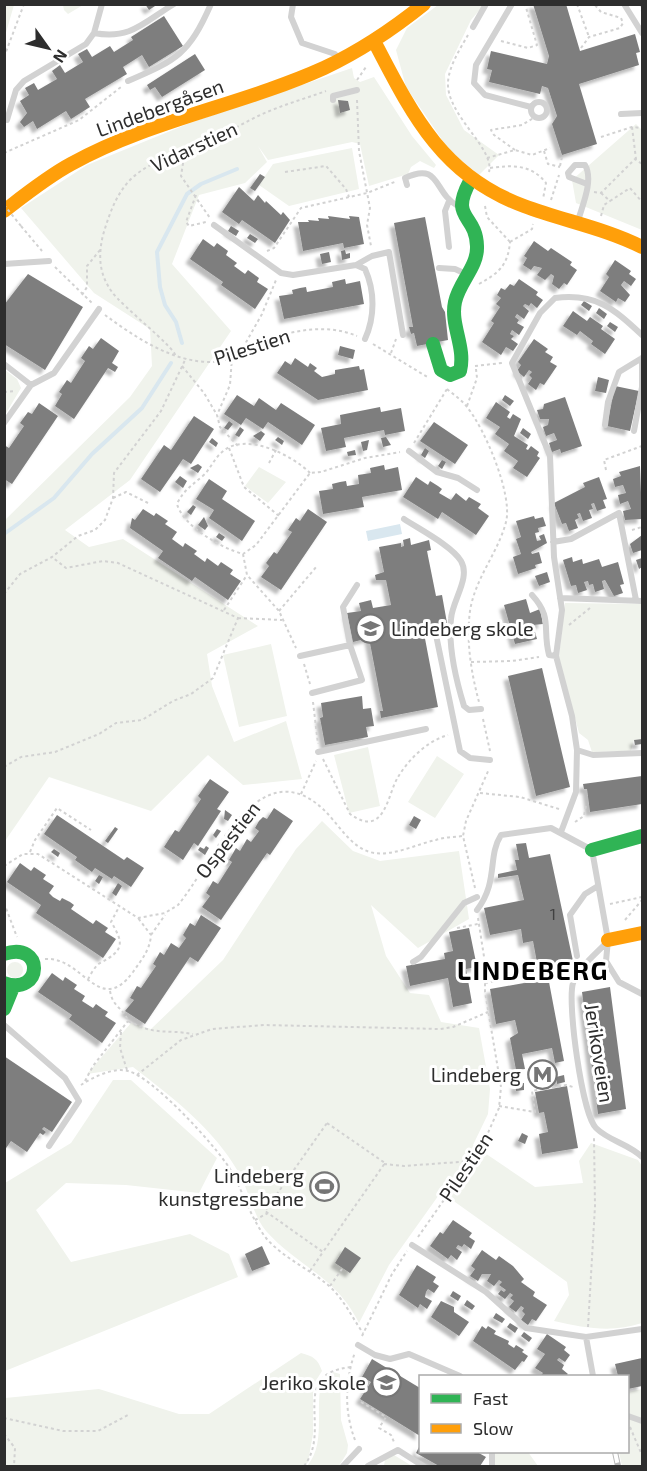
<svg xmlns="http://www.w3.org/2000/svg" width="647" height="1471" viewBox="0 0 647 1471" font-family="'Exo 2',sans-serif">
<defs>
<filter id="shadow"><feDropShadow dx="-4.5" dy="4.5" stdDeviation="1.5" flood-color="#0004"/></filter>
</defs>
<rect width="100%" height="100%" fill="#fff"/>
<path fill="#f0f3ec" d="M5,4L14,5L5,36L4,5Z
M63,5V4L83,5L68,14L64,10Z
M438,5H484L471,20L445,74L446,95L464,130L499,155L479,175L449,150L406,87L396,50L407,28Z
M352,68L354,78L360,82L374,77L412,136L436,165L434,168L420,161L411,167L408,174L369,186L360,144L352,142L268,160L258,146L267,162L245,183L199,195L172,264L231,331L130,480L65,530L89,547L123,539L258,626L207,654L212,686L234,742L286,721L302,779L243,785L208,755L151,811L49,777L5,841V520L130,397L152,366L150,329L94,293L21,208L87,165L190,123Z
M636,124L642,130V230L576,203L572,180Z
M352,148L359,189L289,206L259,185L273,164Z
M5,370L17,379L21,388L5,415Z
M259,467L286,482L268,503L245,486Z
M565,603L642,604V739L634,740L631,751L592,752L588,740L579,733L559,657Z
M271,644L287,716L239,727L223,655Z
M368,747L380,806L349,813L334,755Z
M437,756L464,774L435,818L408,802Z
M322,821L353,851L380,861L459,851L469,919L418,948L371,905L386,956L410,993L429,995L441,1022L479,1028L490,1089L488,1114L473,1145L535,1187L583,1183L579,1161L591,1143L638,1160L642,1166V1323C612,1333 585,1328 554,1321L569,1295L567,1282L441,1192L389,1265L359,1323C335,1275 298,1267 266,1231C253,1215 249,1191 239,1173C214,1129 172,1097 133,1067L87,1074L131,1023L151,1029L223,960L296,849Z
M7 970a8 8 0 1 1 16 0a8 8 0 1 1-16 0Z
M113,1080H131L217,1158L199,1193L126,1185L66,1183L36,1210L71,1262L190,1234L229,1254L238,1277L5,1371V1183L71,1143Z
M301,1353C313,1356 318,1359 322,1371L315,1382L313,1393V1434L308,1462L305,1466H5V1398L99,1389L179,1414H209Z
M333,1372L340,1374L341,1420L348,1445L347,1453L339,1466H307C326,1444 315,1411 321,1384Z
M642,1389V1466H622L619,1452H628V1392Z
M495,1452H528L538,1466H495Z
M394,1455L412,1466H384L385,1459Z"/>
<path fill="#d9e7ef" d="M400,524L402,534L368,541L366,531Z"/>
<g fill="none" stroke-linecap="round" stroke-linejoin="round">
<path stroke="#d9e7ef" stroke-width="4" d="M182,343L176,322L165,305L160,287L157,252L187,194L201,184L237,169
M4,534L54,498L92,454L142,408L171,363"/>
</g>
<path fill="#7e7e7e" filter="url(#shadow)" d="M145,4H158L149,10Z
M533,4H566L580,51L635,34L640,52L636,53L639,65L579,84L597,144L562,155L552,124L557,116L548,88L542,86L540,94L489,82L492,70L487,69L491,51L547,64L549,56Z
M164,16L183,46L149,67L142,55L123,67L127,74L85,99L90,107L71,119L66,111L37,129L33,121L24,127L20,122L27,113L20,101L29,95L25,88L34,83L38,90L57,79L52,71L60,65L65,73L83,62L78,54L87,49L92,57L110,46L114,52L133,40L131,37Z
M195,54L205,70L162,97L155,87L150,90L147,85Z
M338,100L348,101L350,110L340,113Z
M260,174L265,177L255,191L250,188Z
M239,187L254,201L258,195L265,203L266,201L281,215L283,212L290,220L275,243L242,220L239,224L222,212Z
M328,216L350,219L349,216L359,217L364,244L344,248L343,243L303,251L298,222H309L308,220L319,221L318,218L329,219Z
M425,217L442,307L445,312L448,340L417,346L414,333L411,334L409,327H413L394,223Z
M231,226L239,231L236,236L228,231Z
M250,234L258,239L255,243L247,238Z
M203,239L214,247L217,243L228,251L226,255L237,263L234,266L245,274L248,270L259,278L257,282L268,289L255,309L221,285L223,282L190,259Z
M534,241L548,251L551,248L572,262L570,265L577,270L567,285L564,283L559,289L552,284L554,276L551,274L545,280L537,275L542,268L534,266L531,270L523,265L527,258L524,256Z
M345,250L346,254L350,253V258L342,260L341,251Z
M329,252L331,262L322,264L320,254Z
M615,260L631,271L629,274L636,279L631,286L624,281L621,285L630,295L625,302L618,298L616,302L600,291L609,277L606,274Z
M28,274L83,307L45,370L4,344V305Z
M345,279L346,284L360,281L364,304L284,319L279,296L293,294L292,290L300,288L306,287L307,292L333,287L332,282Z
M519,279L538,292L536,295L543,300L537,308L531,303L529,306L525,304L523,306L529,311L524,319L517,314L515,317L519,320L517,323L524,327L519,335L512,330L510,334L514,336L511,339L518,344L513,351L506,347L501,355L482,342L494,323L491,321L500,307L496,304L501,298L497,295L501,288L505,290L510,284L514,286Z
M584,301L592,306L589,311L581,305Z
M599,308L607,314L604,319L596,313Z
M573,311L587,321L590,317L603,326L601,329L615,339L605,354L591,344L593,341L580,331L577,335L563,326Z
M610,322L618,327L615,332L607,326Z
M101,338L119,351L112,363L118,367L115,372L108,368L74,419L55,406L62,394L59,392L67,380L71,383L85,361L81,358L89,346L93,349Z
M534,339L548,349L545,352L553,357L550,362L557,366L544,385L540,383L536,390L528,384L532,378L529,375L532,372L529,370L524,377L517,371L521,365L518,362Z
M340,346L355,350L353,359L338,355Z
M295,358L308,367L310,363L317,368L314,371L322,377L335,374V370L359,366L360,370L364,369L368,390L318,400L277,373L285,361L291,365Z
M598,377L609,380L606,393L595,391Z
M615,386L639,391L630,431L607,426Z
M237,395L254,406L259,398L276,410L281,403L315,425L302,445L268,422L263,429L246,418L241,425L224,414Z
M505,395L514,401L510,406L502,400Z
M565,397L582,446L561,453L560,449L552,452L549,443L557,440L554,433L546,436L543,427L548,425L549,419H540L537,410L543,409L544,404Z
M496,402L510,412L507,417L510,419L513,414L521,419L514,436L528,445L526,449L528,450L531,446L539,452L537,456L540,458L527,477L513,468L518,461L504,451L509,444L495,434L500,427L486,418Z
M39,403L58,416L12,484L4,479V445L9,448L24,426L20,423L28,412L32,414Z
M380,407L381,412L401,408L405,431L385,435L384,430L344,438L346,447L326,451L321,428L341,424L340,415Z
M194,416L214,429L191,464L183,459L160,492L141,479L164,445L171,450Z
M229,421L233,424L228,430L224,428Z
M434,422L468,445L455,464L420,441Z
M240,427L244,430L239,437L235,435Z
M523,428L531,434L528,439L520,433Z
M261,431L265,434L260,441L253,436Z
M278,437L284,441L282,445L275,440Z
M386,437L391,445L383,447L381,438Z
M212,438L218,443L216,447L209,442Z
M369,440L367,450L363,451L361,442Z
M425,448L429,451L425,458L421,455Z
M355,450L356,455L348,456L347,452Z
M442,460L446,462L442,469L438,466Z
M198,464L202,467L198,473L190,468Z
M384,465L385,470L398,467L402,490L362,497L364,507L323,514L319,491L333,489L332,484L340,482L346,481L347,486L359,484L358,475L371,473L370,468Z
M640,466L642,519L625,520L623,511L631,509L628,501L620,504L618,495L626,493L623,485L615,487L613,479L621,476L619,472Z
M180,476L187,481L183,488L175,482Z
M416,477L428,485L430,481L438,486L442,489L439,493L451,500L456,493L466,501L469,497L481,504L478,508L489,516L476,535L442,512L438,519L403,497Z
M599,477L607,499L603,500L606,508L597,511L594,503L591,504L593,509L589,510L592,518L583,521L580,513L577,514L579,518L575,520L578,528L569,531L566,523L562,524L554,503L585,487L583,483Z
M209,479L227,491L222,499L255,521L242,541L209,518L214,510L196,499Z
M193,505L196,507L191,515L187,512Z
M143,509L154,516L156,513L168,521L165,524L177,532L172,539L183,547L185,543L197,551L194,554L205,562L207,558L218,566L221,562L233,570L230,574L241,581L228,600L195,577L192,581L158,558L163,551L130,528L132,518L135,520Z
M308,509L327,522L281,590L261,577L269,566L266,563L274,552L277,554L292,532L288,530L296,518L300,521Z
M534,516L535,519L543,517L546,526L538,528L539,532L535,533L537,541L541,540L539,536L544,534L547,543L531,552L532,554L539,552L542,563L535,565L536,568L518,574L513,557L521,554L516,539L521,537L516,521Z
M204,517L208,526L205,530L198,525Z
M219,533L225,537L222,541L216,537Z
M642,535V550L633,553L630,544Z
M410,538L411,545L429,540L431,550L427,551L436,596L442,595L447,623L423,628L438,707L381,718L380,711H383L369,638L353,642L347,613L361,611L359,603L371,600L373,608L391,605L386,580H376L375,575L384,572L379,547L401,543V547L404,546L403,540Z
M572,557L573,562L582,559L583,564L599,559L602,567L618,562L624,584L620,585L623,593L614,596L605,580L602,581L604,589L595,592L593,584L589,585L588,581L584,582L587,590L578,593L576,585L571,586L563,560Z
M642,558V567L639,569L636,560Z
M547,572L550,582L539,586L535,576Z
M526,599L530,613L540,609L543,624L533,625L537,639L515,644L504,605Z
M542,668L570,787L536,796L508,676Z
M362,696L363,709L371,708L374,726L366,727L368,737L325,745L320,718L323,717L321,703Z
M642,739V744L635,745L634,740Z
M642,776V804L590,812L587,789H584L583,784Z
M210,779L229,792L217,809L221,811L198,846L194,843L183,860L164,847L175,830L179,832L201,799L198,796Z
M274,808L293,821L270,855L267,853L221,920L202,907L210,896L206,893L213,881L218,884L232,862L229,860L236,848L240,851L247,839L251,842L259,831L255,828L259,821L263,817L267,819Z
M225,810L232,815L228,821L224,819Z
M57,815L124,860L127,857L144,868L131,887L114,876L112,879L95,868L92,872L75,860L77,857L44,834Z
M414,816L421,820L416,829L409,825Z
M115,827L118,829L108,843L105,841Z
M217,829L221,831L216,838L213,835Z
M526,843L529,858L550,854L573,961L538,968L533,941L523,943L521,929L490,935L484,908L524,900L518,875L498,878V874L517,870L515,860H519L516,844Z
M206,846L209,848L205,855L198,850L200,847L204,849Z
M54,849L60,853L58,857L51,852Z
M20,863L31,871L34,867L46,875L43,879L54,886L49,893L53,897L60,901L62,898L70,902L74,905L71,909L93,924L96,920L108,928L105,932L116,939L103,958L36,913L41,905L7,882Z
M99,875L103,877L99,884L95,881Z
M118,883L122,886L116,896L112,893Z
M201,915L221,928L198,962L190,957L145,1024L125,1011L134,1000L130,998L137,986L141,988L156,966L153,964L160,952L164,955L171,943L179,948L186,938L183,935L190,923L195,926Z
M469,928L477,967L466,969L472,1003L453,1007L448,978L410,986L406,966L445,959L444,953L453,951L449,932Z
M52,973L63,981L65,977L77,985L74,989L85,996L82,1001L93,1008L96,1004L103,1009L108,1012L105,1016L116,1023L102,1043L69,1019L72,1015L38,992Z
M541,980V983L549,982L564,1061L555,1063L552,1048L522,1054L525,1069L516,1070L510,1038L518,1033L515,1020L496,1024L490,989Z
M610,987L626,1109L598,1114L582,992Z
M4,1056L72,1102L52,1132L44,1127L42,1129L46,1132L43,1135L40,1133L27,1152L11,1141L4,1151Z
M564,1075L565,1082L557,1084L556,1077Z
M524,1083V1090L516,1091L515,1084Z
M567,1086L578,1148L542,1154L539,1134L548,1132L544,1112L539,1113L535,1092Z
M522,1133L528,1136L525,1144L518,1141Z
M453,1220L472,1233L469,1237L475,1241L471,1249L464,1244L462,1247L458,1245L456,1248L462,1252L457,1260L451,1255L448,1259L430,1246L440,1232L443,1234Z
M262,1246L270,1264L252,1271L245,1254Z
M345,1247L361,1258L350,1273L335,1263Z
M482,1250L496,1260L499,1256L513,1266L524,1279L521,1282L535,1292L533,1296L547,1305L536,1321L532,1319L528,1325L521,1320L525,1314L522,1311L524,1308L521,1306L516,1312L509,1307L514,1301L510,1298L513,1295L510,1293L505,1299L498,1294L501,1290L504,1292L506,1290L499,1285L502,1282L499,1280L494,1286L487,1281L491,1274H482L478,1281L470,1276L475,1269L471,1266Z
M417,1265L436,1277L433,1282L439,1286L434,1293L428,1289L426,1292L425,1297L432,1301L427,1309L420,1304L418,1308L399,1295Z
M453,1291L461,1296L458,1301L450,1296Z
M467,1300L475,1306L472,1310L464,1305Z
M441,1301L454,1307V1312L469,1322L459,1336L431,1317Z
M496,1313L505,1319L502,1323L493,1318Z
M510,1323L518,1328L515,1333L507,1327Z
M482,1326L486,1329L488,1326L496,1331L494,1334L509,1341L508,1344L514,1348L516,1345L524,1350L522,1352L528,1356L524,1362L522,1361L515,1370L473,1341Z
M524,1332L532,1338L529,1342L521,1336Z
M547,1334L566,1347L564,1350L570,1355L565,1362L559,1358L557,1360L564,1365L562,1369L568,1374L566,1376H540L543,1373L535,1368L545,1354L537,1349Z
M642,1358V1386L628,1389V1376H618L615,1364Z
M372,1359L420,1388V1436L360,1399L371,1382L362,1377Z
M420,1445V1452H477L486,1457L480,1466H439L416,1453Z"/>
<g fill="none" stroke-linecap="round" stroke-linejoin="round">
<path stroke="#d2d2d2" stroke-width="2" stroke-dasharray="3 3" stroke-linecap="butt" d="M577,4L589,37
M641,4L642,12
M468,35C460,49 449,66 448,82C446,115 495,148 489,172
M501,41L528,48L537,45L525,4
M581,48L589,37L620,28L623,23L621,18L601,12L594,4
M4,57L24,4
M357,80L366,67
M357,100L359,151L370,208L367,225L371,246
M632,127L636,159
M601,137L632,127L642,128
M515,150L494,135L491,130L522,125L535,117
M185,151L181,176L210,218
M544,151L548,164L560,167
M4,153L79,120L121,87
M487,158L515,150L532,155L550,148
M560,166L562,157
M490,168C512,165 531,164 546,183L543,199
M285,172L326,166L346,189L349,197
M594,192L601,193L635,159L642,164
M601,193L610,201L630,188L642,202
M196,195L186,222L189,226L206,222
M551,200L559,175
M485,206L487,217L510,242
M601,216L604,205L610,201
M21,226L42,251
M510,242L532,229L533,224
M267,251L274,248L301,208L367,193L397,181
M55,267L92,303
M479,284C499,273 508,265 510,242
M82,295L87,287V266L100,250
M105,315C135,337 173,363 213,362C230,361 244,351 259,344C288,330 327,323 357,336
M373,344L429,378
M240,353L262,314L276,280
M391,353L396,339
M175,355C175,348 121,305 112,292C99,274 98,256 103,235C109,215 116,194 131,179C151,160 180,153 205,143C223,135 240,125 258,116C279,106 304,99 326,91
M232,357L230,385L217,415L220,427L238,446
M182,366L204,393L217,415
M475,366L502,363
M447,389C454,395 462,400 467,407C485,429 513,495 506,522C498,553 475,578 470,611C466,641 471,672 479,702
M4,392L16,391
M467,406L477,378L476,369
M414,443L447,389
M229,448L244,487L279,516
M269,463L276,450
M606,470L604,460L642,446
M310,473C292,455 245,431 222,452C215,458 211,467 205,474C194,484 183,490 177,504C183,526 221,548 243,554L256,545L310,473L321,472L365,458L400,452
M113,498L126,492L148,503
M632,530L642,527
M243,554L247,575L279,611L296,648
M4,594L20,574L52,557L78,536L95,530L105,520L113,498L114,473L161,411L186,358
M224,610L247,575
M279,611L317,566
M238,618L282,620
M569,625L590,608
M471,662L512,661L539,657
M304,664L310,684
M313,702L318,744
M483,719L490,751
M323,759L350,814C385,839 387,795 398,777C409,759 427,741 448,735
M4,767L21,757L55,752L99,734L116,723L142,720L173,701L191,694L213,678L238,618L118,563L103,561L66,568L52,557
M480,793L520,797L559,809
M301,794L316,761
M575,822L584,816L586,805
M30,852L35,840L57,808L91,830
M4,866L23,854H38L138,918L165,913L178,905C212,865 257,748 323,809C339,824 351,849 374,853C394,856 417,844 436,840C445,837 454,837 463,836
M475,888L463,836L466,821L489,769
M4,903L17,937
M610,904L642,897
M625,920L642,900
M457,928L478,924
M151,935L165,915
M45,959C83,956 99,1018 133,972C142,959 150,950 151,935L138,918
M523,976L525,983
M88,979C91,974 95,966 100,963C123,951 125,944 111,922L119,907
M485,983L537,973L565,979
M110,991C113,1008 123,1007 128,1021C156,1036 165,1029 193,1034
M121,1032L120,1048L127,1070
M137,1075L181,1040L212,1029L264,1025L440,1029L453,1027L488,1012
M85,1081L93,1066L128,1021
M81,1085C93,1077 114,1067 128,1071C154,1078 215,1145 230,1169C243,1191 250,1217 266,1238C282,1257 309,1269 328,1285C344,1299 351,1316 363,1333
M499,1106L535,1112L532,1091L566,1085L573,1087
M327,1123L385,1163L323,1252L265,1211Z
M384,1164L404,1166L472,1161
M255,1220L268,1213
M418,1237L483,1144L499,1108L501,1087L485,992V963L478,918
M310,1271L323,1252
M330,1286L342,1269
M588,1327L595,1206L594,1138
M362,1336L392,1274L407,1251
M361,1402L386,1417L379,1428L391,1435L394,1442
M4,1418L63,1431H98L128,1415
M630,1427L642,1455
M4,1434L15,1448L14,1466
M355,1440C344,1411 345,1381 355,1352
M304,1466C333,1429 287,1374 351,1367"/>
<path stroke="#d2d2d2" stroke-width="6" d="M293,4L291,17L302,43L335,54L338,60
M512,4L476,65L474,83L485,95L531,107
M624,4L642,33
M473,27L486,4
M94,33L102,4
M128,81C177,60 189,54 211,4
M333,100V96L357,90
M531 110a8 8 0 1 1 16 0a8 8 0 1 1-16 0Z
M621,114L642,113
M7,120L16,90L24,81L86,44L94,33C131,40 144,22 174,4
M407,185L405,178C441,161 433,193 458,206
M578,221C582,206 594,180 585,165H575L568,173L569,177L587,184
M214,225L281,273L293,275L356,265L365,269C375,291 375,317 365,339
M449,247L445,211L449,201
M4,264L49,261
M356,265L372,256L389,252L403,335
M439,268L455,269L466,274
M642,335C613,308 596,293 555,298L540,313L512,363L550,456L554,557L562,610L556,656L572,716L577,750L593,755L642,753
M4,364L31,385
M4,423L31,385L54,373L99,309
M605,425L608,402L619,372L642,358
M634,431L642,387V358
M409,451L437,472L458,478L477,490
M404,519C419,529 452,546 461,561C471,578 452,601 451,619C448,647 456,680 464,706L469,710L481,709
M553,542L571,539L619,513L636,600
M532,595C553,618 542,628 549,655L556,656
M560,598L642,601
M436,635L460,751L470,758L490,760
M300,656L350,645L343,607L357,585
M312,693L362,680L350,645
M318,752L426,729
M561,832L576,792L577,750
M477,910C499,881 487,857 501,835L551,828L592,850L608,940L606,961L619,982L642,994
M608,941C597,953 578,968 573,983C567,1002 582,1114 596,1128C609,1141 629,1144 642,1157
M577,956L570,915L585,894L598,886
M413,962L421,957L464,903L477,897
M4,1025L65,1078L79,1101L49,1146
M412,1245L486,1292L526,1328L586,1337L642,1329
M586,1337L593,1376
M358,1345L375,1355L390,1359L409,1354L460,1376
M628,1416L642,1421
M492,1452V1466
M343,1466L359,1449
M368,1466L398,1450L423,1466"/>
<path stroke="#30b455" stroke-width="14" d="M433,344L441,370L450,375L460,371C466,347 450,325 455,302C459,282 478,267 477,246C476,213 449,220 470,181
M592,850L642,836
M4,954C45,940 43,997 4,983
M4,1009L13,987"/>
<path stroke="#ff9f0a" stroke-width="14" d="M374,41C412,114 442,176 524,206C564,221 604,228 642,247
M4,211C26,194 47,177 71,164C150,120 242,105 324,68C360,51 393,29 424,4
M608,940L642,933"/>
<defs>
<path id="rail" d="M615,1452L618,1466"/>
</defs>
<use href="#rail" stroke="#b9b9b9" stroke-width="6"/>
<use href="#rail" stroke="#fff" stroke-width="4" stroke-dasharray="11" stroke-linecap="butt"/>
<path stroke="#d2d2d2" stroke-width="2" stroke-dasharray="3 3" stroke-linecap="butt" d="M4,205L21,226"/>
</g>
<defs>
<symbol id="school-ring" viewBox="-11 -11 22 22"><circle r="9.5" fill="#fff" stroke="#767676" stroke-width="1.5"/><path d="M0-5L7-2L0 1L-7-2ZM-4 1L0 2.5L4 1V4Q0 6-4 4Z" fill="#767676"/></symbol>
<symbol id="metro-ring" viewBox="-11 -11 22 22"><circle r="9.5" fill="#fff" stroke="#767676" stroke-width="1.5"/><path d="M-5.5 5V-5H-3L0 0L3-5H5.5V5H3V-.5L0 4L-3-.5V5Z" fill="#767676"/></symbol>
<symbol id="stadium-ring" viewBox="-11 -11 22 22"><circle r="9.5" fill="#fff" stroke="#767676" stroke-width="1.5"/><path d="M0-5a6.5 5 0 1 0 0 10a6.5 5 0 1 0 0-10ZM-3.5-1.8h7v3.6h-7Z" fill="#767676"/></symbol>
</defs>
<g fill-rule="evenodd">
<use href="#school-ring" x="354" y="612" width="33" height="33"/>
<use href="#metro-ring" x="526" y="1058" width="33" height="33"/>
<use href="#stadium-ring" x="308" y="1170" width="33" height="33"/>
<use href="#school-ring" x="370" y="1366" width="33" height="33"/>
</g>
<g text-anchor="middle" stroke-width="6" stroke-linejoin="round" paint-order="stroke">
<g font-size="16" fill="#414141">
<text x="553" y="920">1</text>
</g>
<g font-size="20" fill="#2d2d2d" stroke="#fff">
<text transform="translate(160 108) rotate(-20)" y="7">Lindebergåsen</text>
<text transform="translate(194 147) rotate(-25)" y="7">Vidarstien</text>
<text transform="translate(252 347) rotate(-18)" y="7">Pilestien</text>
<text transform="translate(228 840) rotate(-52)" y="7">Ospestien</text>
<text transform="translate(599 1053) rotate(81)" y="7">Jerikoveien</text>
<text transform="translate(466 1167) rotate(-56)" y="7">Pilestien</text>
</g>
<g font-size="20" fill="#2d2d2d" stroke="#fff" text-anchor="end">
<text x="391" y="636" text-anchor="start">Lindeberg skole</text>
<text x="521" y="1082">Lindeberg</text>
<text x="304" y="1183">Lindeberg<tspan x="304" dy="23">kunstgressbane</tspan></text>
<text x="366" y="1390">Jeriko skole</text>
</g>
<g font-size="26" font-weight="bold" letter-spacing="1.5" fill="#000" stroke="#fff">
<text x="533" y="980">LINDEBERG</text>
</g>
</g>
<rect width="647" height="1471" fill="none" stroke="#2d2d2d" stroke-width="12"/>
<rect x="419" y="1375" width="210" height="78" fill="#ffffff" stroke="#ababab" stroke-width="1.5"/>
<rect x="431" y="1394" width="30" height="9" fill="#30b455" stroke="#ababab" stroke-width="1.5"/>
<text x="473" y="1405" font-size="18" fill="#2d2d2d">Fast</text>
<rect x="431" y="1424" width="30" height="9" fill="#ff9f0a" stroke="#ababab" stroke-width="1.5"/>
<text x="473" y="1435" font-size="18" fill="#2d2d2d">Slow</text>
<g transform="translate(48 48) rotate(124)" stroke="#ffffff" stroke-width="4.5" paint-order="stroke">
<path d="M0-4.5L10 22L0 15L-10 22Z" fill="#2d2d2d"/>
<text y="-9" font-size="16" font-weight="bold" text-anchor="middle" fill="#2d2d2d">N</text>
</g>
</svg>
